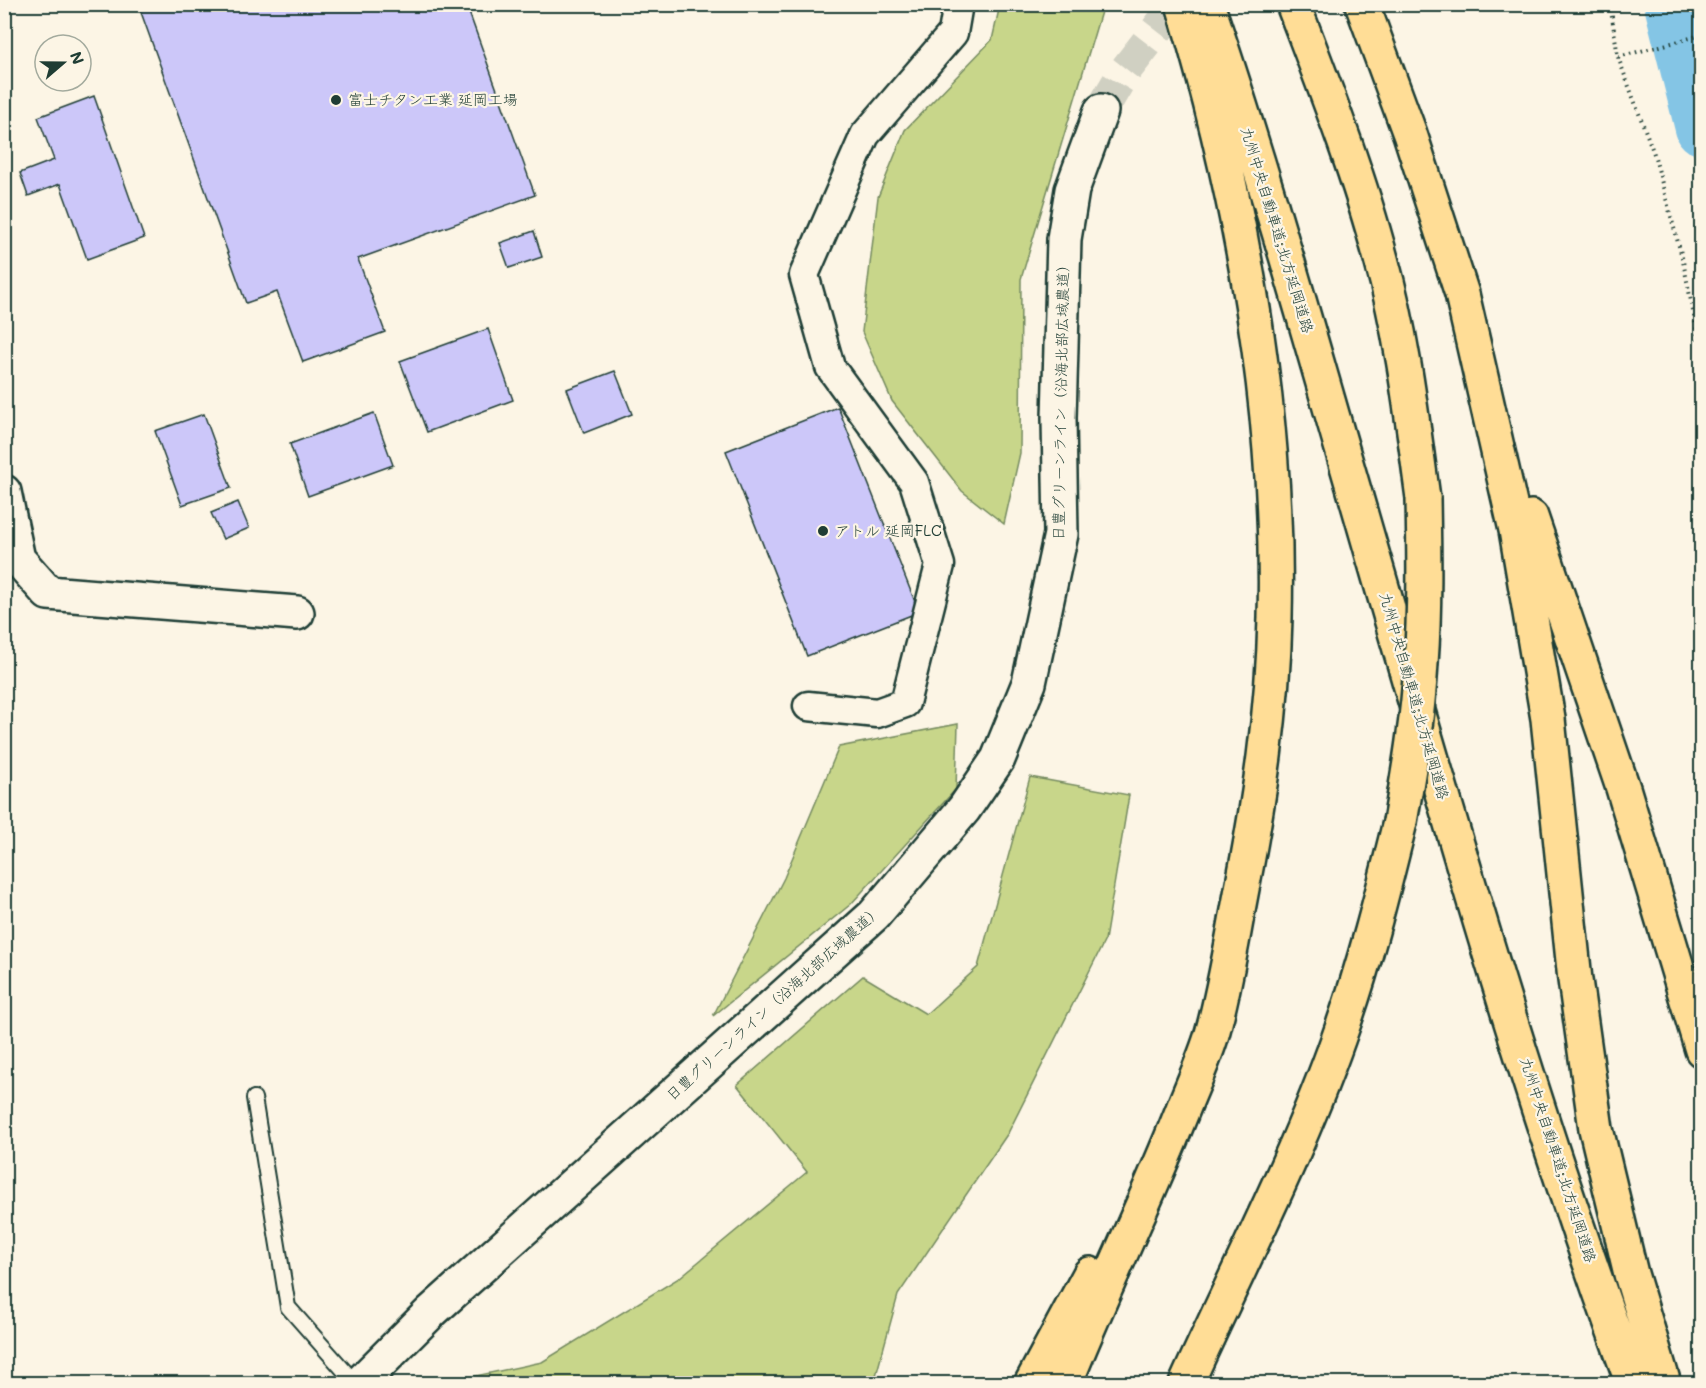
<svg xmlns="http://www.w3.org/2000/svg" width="1706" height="1388" viewBox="0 0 1706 1388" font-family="Mali,'Klee One',sans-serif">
<rect width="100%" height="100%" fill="#fcf5e5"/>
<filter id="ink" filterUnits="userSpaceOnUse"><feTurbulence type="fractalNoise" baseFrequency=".0167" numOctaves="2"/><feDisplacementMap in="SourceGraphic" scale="12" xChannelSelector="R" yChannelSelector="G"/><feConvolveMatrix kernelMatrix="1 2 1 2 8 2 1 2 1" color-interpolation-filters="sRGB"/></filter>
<g filter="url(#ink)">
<path fill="#c8d68a" stroke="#748a5f" stroke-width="1.5" d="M1000,5H1103L1021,279L1020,453L1004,524L962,491L892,401L862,332L878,197L905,130L992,40Z
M958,724L956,789L851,904L713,1016L784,878L839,747Z
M1030,777L1129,795L1105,940L1008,1133L898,1295L874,1383H443L542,1362L679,1278L807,1172L737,1085L863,976L926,1014L978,967Z"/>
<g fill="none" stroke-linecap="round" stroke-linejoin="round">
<path stroke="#84c5e5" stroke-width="54" d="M1671,4L1702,128"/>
</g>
<path fill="#ccc7f9" stroke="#1f3d34" stroke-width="1.5" d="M138,4H466L535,195L358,259L385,332L303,362L277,292L246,303Z
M94,96L144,238L87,259L60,184L28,196L20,173L54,160L38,117Z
M534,231L542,257L509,268L500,243Z
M488,329L513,400L427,432L400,361Z
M615,371L632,414L584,433L567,389Z
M838,407L919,612L807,656L726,451Z
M374,413L393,465L308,496L290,444Z
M204,414L231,488L182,505L155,431Z
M238,502L249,528L223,539L211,513Z"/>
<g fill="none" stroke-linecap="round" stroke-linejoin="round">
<path stroke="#d0d0c2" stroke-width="33" stroke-dasharray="33 16" stroke-linecap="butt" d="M1101,111L1124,72L1177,4"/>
<defs>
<path id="service" d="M254,1098L288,1307L356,1384"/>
<path id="minor" d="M808,706L877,713L905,703L940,565L914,482L830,367L804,275L865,135L953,33L958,4"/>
<path id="tertiary" d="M4,492L18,559L48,593L297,613
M359,1384L431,1312L874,915L964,809L998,759L1029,683L1061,534L1059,418L1064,239L1072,190L1101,111"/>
<path id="motorway" d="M1207,4C1257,151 1299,300 1342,449C1433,762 1520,1077 1633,1384
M1293,4C1325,88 1358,172 1381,259C1403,337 1412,418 1423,498
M1362,4L1410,134L1462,294L1516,530L1548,719L1575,980L1596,1129L1631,1274L1664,1384
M1531,517L1623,788L1702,1050
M1031,1384L1090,1274
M1065,1384C1101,1293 1145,1205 1181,1114C1191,1088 1204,1061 1212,1034C1225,988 1232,941 1241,894C1259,802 1273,711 1275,618C1280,410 1242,203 1183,4
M1186,1384C1238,1269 1297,1156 1339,1037C1364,967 1382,895 1400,822"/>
</defs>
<use href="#service" stroke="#1f3d34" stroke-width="18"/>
<use href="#minor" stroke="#1f3d34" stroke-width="33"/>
<use href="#tertiary" stroke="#1f3d34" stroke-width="38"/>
<use href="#motorway" stroke="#1f3d34" stroke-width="38"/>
<path stroke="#1f3d34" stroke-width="4" stroke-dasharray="1.5 4.5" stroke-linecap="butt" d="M1610,4L1618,57L1702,35
M1618,57L1654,154L1683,261L1702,356"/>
<use href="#service" stroke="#fcf5e5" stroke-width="14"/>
<use href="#minor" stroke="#fcf5e5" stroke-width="28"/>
<use href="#tertiary" stroke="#fcf5e5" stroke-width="33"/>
<use href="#motorway" stroke="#ffdd96" stroke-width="33"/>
<defs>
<path id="motorway-bridge" d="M1400,822C1409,770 1418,717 1421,663C1425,608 1424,553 1423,498"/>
</defs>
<use href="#motorway-bridge" stroke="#1f3d34" stroke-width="38" stroke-linecap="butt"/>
<use href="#motorway-bridge" stroke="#ffdd96" stroke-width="33"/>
</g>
</g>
<g fill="#1f3d34" stroke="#fcf5e5" stroke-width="2">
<circle cx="336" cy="100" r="6"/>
<circle cx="823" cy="531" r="6"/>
</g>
<g text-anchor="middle" stroke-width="4.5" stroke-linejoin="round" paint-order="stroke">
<g font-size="15" fill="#1f3d34" stroke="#fcf5e5" text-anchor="start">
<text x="348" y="105">富士チタン工業 延岡工場</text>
<text x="835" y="536">アトル 延岡FLC</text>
</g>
<g font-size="15" fill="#1f3d34" stroke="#fcf5e5">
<text transform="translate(1277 230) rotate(73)" y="5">九州中央自動車道;北方延岡道路</text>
<text transform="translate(1061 399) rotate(-89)" y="5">日豊グリーンライン（沿海北部広域農道）</text>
<text transform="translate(1414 696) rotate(74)" y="5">九州中央自動車道;北方延岡道路</text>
<text transform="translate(774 1003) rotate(-42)" y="5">日豊グリーンライン（沿海北部広域農道）</text>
<text transform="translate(1558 1160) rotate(72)" y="5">九州中央自動車道;北方延岡道路</text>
</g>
</g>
<rect width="1706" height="1388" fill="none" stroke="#fcf5e5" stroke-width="24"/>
<rect x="12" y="12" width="1682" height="1364" fill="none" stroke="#1f3d34" stroke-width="2" filter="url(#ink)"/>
<g transform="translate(63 63) rotate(70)"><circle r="28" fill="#fcf5e5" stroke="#a4ab9e" stroke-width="1.5"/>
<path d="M0-4.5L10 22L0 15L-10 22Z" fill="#1f3d34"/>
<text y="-9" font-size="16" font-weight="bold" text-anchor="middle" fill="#1f3d34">N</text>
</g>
</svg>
